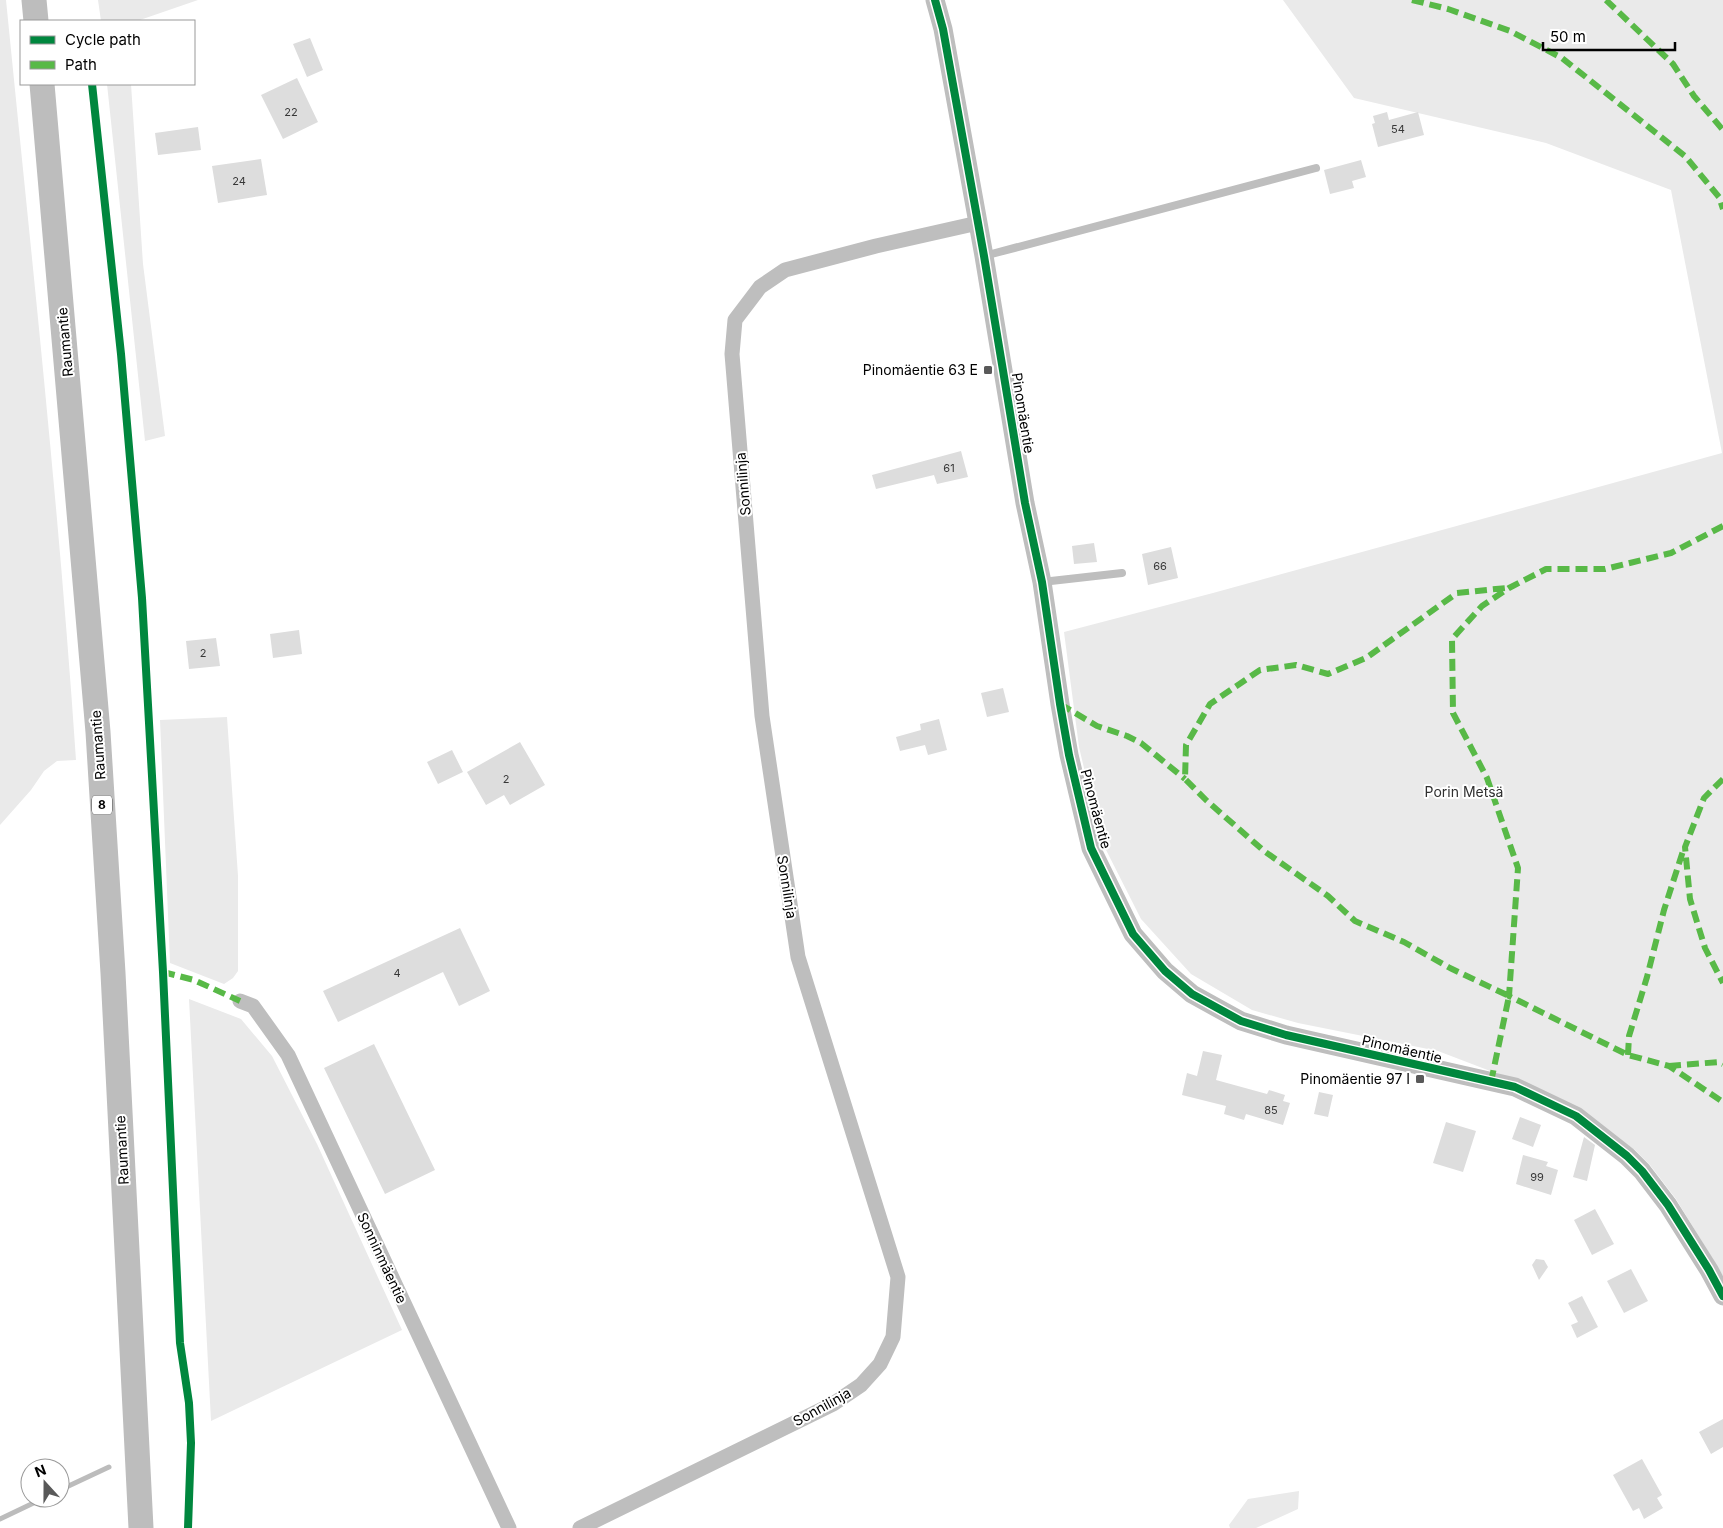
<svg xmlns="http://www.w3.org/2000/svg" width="1723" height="1528" viewBox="0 0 1723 1528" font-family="Inter,sans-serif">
<rect width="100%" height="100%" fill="#fff"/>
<path fill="#eaeaea" d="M0,0H6C31,253 59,506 76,760L57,761L44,771L31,790L0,825Z
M98,0H198L137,21H101Z
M1283,0H1723V1276L1676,1199L1650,1165L1635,1150L1582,1113L1519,1082L1438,1051L1298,1023L1252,1010L1191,974L1141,919L1101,840L1079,747L1064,632L1213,593L1722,453L1671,190L1546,143L1354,98Z
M107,84H131L143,264L165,436L145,441Z
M227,717L238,876V971L233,978L224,984L170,963L160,720Z
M189,999L241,1019L272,1056L317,1144L402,1330L211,1421Z
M1299,1491L1298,1509L1256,1528H1230L1229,1525L1248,1499Z"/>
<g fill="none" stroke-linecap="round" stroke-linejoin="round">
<path stroke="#bcbcbc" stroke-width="5" d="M60,1490L109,1467
M0,1519L44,1498"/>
</g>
<path fill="#ddd" d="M310,38L323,70L307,77L293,44Z
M297,78L318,122L283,139L261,95Z
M1387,112L1389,120L1418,112L1424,135L1378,147L1372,124L1375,123L1373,116Z
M198,127L201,150L158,155L155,133Z
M261,159L267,195L218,203L212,166Z
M1361,160L1366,177L1352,181L1354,188L1330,194L1324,170Z
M961,451L968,477L937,484L934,475L876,489L872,475Z
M1094,543L1097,562L1074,564L1072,546Z
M1171,547L1178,578L1148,585L1142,554Z
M299,630L302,654L273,658L270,634Z
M216,638L220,666L189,669L186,641Z
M1003,688L1009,712L987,717L981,693Z
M939,719L947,750L928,755L925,745L900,751L896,737L921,730L920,724Z
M520,742L545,785L510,805L504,795L486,805L467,772Z
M452,750L463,772L438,784L427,762Z
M460,928L490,991L459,1006L443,972L338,1022L323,991Z
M374,1044L435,1170L385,1194L324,1068Z
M1203,1051L1222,1055L1216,1080L1267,1094L1269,1090L1285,1095L1283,1101L1290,1103L1283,1125L1246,1114L1244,1120L1224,1114L1226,1106L1182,1095L1187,1073L1197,1076Z
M1319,1092L1333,1095L1328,1117L1314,1114Z
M1520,1117L1541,1125L1533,1147L1512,1139Z
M1446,1122L1476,1131L1463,1172L1433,1163Z
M1584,1137L1595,1145L1587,1181L1573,1177Z
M1523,1155L1548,1162L1546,1166L1558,1170L1551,1195L1516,1184Z
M1595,1209L1614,1244L1592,1255L1574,1220Z
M1536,1259L1544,1260L1548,1267L1539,1280L1532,1265Z
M1631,1269L1648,1301L1624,1313L1607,1281Z
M1582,1296L1598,1327L1577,1338L1571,1325L1578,1322L1568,1303Z
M1723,1419V1447L1711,1454L1699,1432Z
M1642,1459L1662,1495L1657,1498L1663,1508L1644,1519L1639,1508L1633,1511L1613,1475Z"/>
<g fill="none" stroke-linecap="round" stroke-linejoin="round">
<path stroke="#bebebe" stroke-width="8" d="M984,256L1316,168
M1042,582L1122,573"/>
<path stroke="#bebebe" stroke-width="15" d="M240,1001L253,1006L288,1055L509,1528
M580,1528L833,1404L861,1385L880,1364L893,1337L898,1277L798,957L762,716L732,354L735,320L760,287L785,270L876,246L978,223"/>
<path stroke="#bebebe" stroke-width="19" d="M935,0L943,29L984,256L1025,503L1042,582L1060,704L1069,755L1091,848L1133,934L1165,971L1192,994L1241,1021L1286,1035L1515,1087L1576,1116L1627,1156L1642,1171L1668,1205L1709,1270L1723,1296"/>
<path stroke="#bdbdbd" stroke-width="25" d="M34,0L36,21
M42,84L98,732L113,973L141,1528"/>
<path stroke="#58b947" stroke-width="6" stroke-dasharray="12 6" stroke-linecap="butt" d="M1412,0L1448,9L1510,31L1562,58L1685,156L1719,197L1723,209
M1606,0L1673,64L1694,96L1723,130
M1723,526L1671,553L1605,569H1546L1509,588L1482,606L1452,639L1453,713L1487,778L1518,868L1509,996L1628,1055L1669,1066L1723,1102
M1060,704L1097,726L1127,736L1141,743L1185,779
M1723,779L1704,798L1685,847L1690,899L1705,948L1723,983
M163,972L194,980L240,1001
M1628,1055L1629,1036L1647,977L1664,910L1683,851
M1669,1066L1719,1062L1723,1064
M1491,1082L1509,996L1450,968L1404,942L1355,921L1328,896L1264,851L1207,801L1185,779L1186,745L1210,704L1260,670L1296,665L1328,674L1366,658L1457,593L1506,588"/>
<defs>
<path id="cycleway" d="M935,0L943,29L984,256L1025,503L1042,582L1060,704L1069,755L1091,848L1133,934L1165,971L1192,994L1241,1021L1286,1035L1515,1087L1576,1116L1627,1156L1642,1171L1668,1205L1709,1270L1723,1296
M92,84L121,354L142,598L163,972L180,1343L189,1403L191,1443L188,1528"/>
</defs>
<use href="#cycleway" stroke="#fff" stroke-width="11"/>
<use href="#cycleway" stroke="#00873e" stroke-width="8"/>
</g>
<g fill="#595959" stroke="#fff" stroke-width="2">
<rect x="983" y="365" width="10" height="10" rx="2.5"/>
<rect x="1415" y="1074" width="10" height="10" rx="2.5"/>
</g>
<g text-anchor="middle" stroke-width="4" stroke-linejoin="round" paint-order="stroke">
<g font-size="11" fill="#373737">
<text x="291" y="116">22</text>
<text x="1398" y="133">54</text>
<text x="239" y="185">24</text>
<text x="949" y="472">61</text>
<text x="1160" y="570">66</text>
<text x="203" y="657">2</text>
<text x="506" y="783">2</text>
<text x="397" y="977">4</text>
<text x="1271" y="1114">85</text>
<text x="1537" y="1181">99</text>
</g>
<rect fill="#fff" stroke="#4c4c4c" stroke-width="1" x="92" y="795.5" width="20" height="19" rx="4"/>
<g font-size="12" font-weight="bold" fill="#000">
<text x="102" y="809">8</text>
</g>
<g font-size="14" fill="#000" stroke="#fff">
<text transform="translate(65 342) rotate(-95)" y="5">Raumantie</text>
<text transform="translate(1023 413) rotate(81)" y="5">Pinomäentie</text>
<text transform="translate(743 484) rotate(-95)" y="5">Sonnilinja</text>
<text transform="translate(98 745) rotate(-94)" y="5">Raumantie</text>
<text transform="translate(1096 809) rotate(75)" y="5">Pinomäentie</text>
<text transform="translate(787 887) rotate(81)" y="5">Sonnilinja</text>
<text transform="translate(1402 1049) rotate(13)" y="5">Pinomäentie</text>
<text transform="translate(122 1150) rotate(-93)" y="5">Raumantie</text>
<text transform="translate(382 1258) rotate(65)" y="5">Sonninmäentie</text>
<text transform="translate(822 1407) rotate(-29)" y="5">Sonnilinja</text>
</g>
<g font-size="14" fill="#000" stroke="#fff" text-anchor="end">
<text x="978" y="375">Pinomäentie 63 E</text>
<text x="1410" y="1084">Pinomäentie 97 I</text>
</g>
<g font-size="14" fill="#303030" stroke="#fff">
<text x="1464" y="797">Porin Metsä</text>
</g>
</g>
<rect x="20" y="20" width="175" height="65" fill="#ffffff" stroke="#999999"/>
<rect x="30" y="36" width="25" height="8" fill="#00873e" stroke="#999999"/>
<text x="65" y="45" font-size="15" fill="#000000">Cycle path</text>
<rect x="30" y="61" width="25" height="8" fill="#58b947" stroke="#999999"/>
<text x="65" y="70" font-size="15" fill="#000000">Path</text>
<g transform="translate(45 1483) rotate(339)"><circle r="24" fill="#ffffff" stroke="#999999"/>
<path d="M0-4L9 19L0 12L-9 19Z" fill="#595959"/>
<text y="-8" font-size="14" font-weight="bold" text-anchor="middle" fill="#000000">N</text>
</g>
<path d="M1543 42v8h132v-8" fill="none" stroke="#000000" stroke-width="2.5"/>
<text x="1550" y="42" font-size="15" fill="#000000" stroke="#ffffff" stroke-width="4" paint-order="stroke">50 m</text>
</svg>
